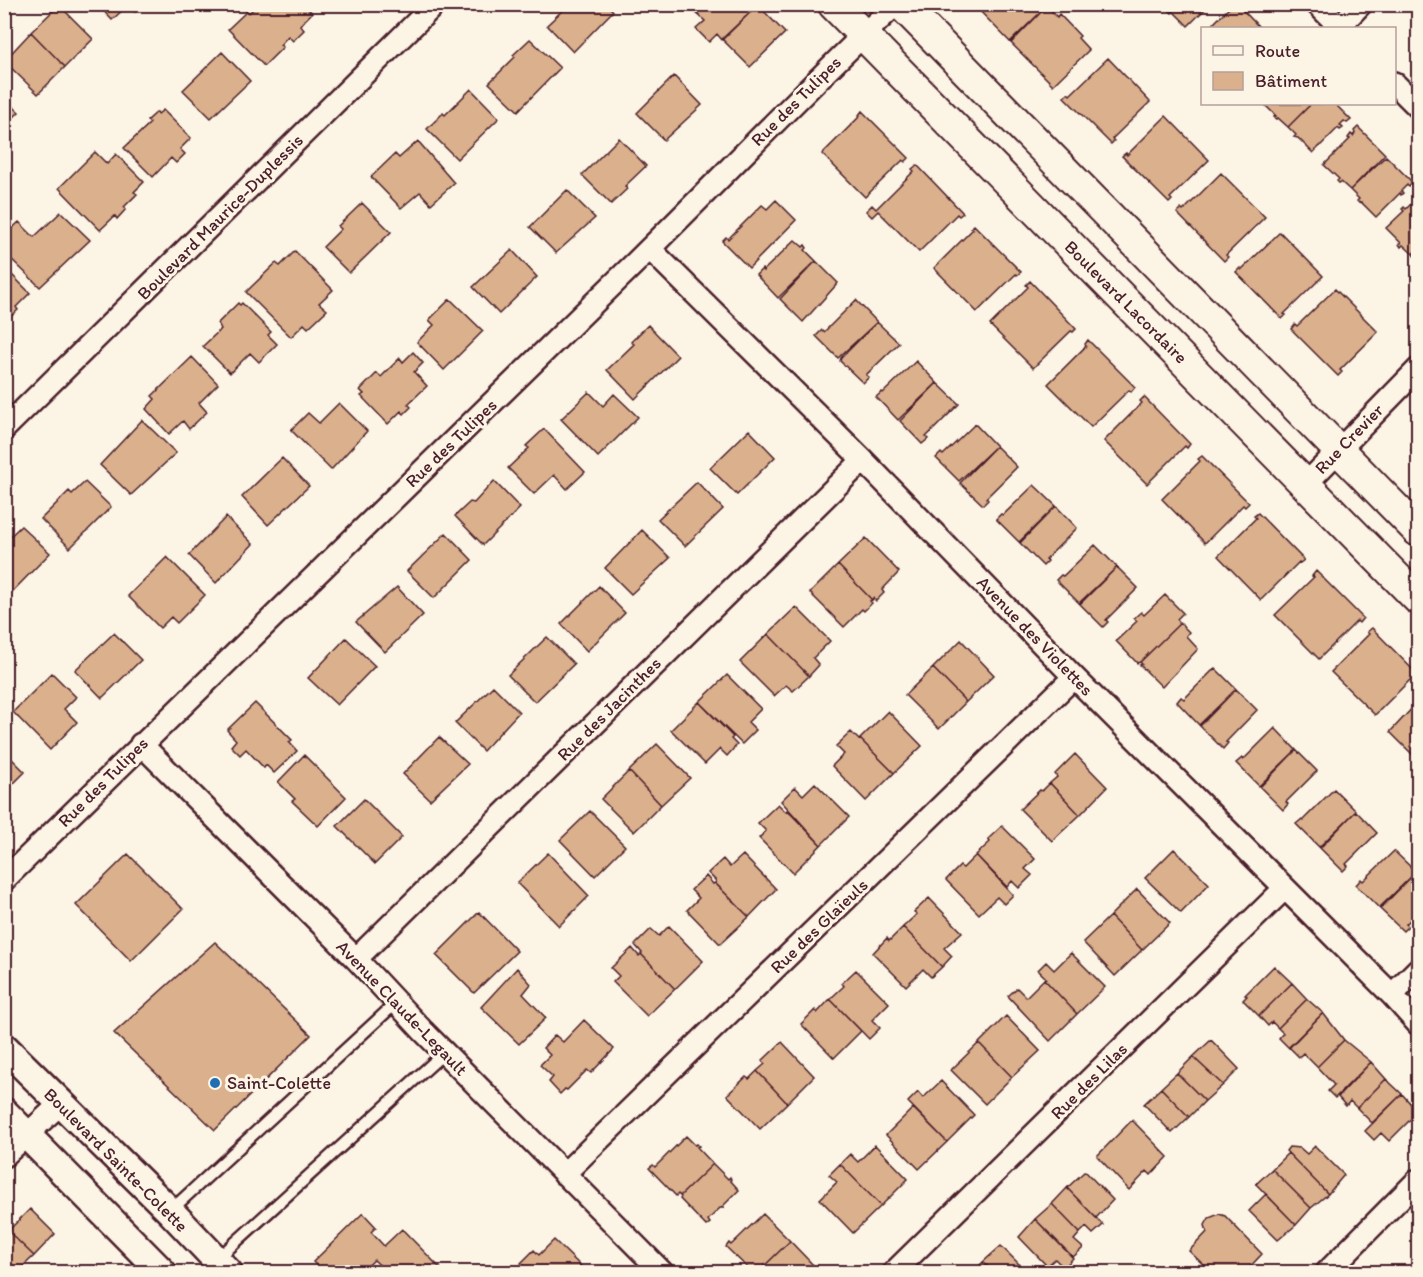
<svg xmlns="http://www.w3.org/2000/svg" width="1423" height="1277" viewBox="0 0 1423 1277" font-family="Itim,sans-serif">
<rect width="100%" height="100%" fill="#fcf5e5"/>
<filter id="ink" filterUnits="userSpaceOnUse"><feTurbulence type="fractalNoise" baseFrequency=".0167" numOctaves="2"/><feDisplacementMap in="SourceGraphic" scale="12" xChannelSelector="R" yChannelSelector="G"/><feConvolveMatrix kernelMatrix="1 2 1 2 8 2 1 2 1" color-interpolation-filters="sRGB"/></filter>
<g filter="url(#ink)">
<path fill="#dbb08c" stroke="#4a1f2b" stroke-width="1.5" d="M97,4H142L135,12L128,5L112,20Z
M258,4H304L312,13L300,25L304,30L293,41L288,36L280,45L283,47L264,66L228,29L247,11L249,13Z
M607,4L613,11L573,52L547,25L565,8L563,4Z
M702,4H758V5L722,40L717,34L709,42L696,29L705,21L695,12Z
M973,4H1045L1047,6L1010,42Z
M1167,4H1210L1188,26L1173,11L1172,13L1170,11L1172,9Z
M1229,4H1237L1260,28H1209L1231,6Z
M59,5L93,39L65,67L31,32Z
M758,5L785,33L750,67L722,39Z
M1047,6L1057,17L1059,14L1080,36L1078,38L1089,50L1053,85L1011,43Z
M31,32L65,67L38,94L4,61Z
M530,39L560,68L518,111L489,83L515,57L513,55Z
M222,52L250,81L211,118L183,90Z
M1108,58L1150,102L1112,139L1114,141L1111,144L1064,97L1068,93L1070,95Z
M674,76L702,105L664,140L637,113Z
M471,89L499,118L457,159L427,129L443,113L445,115Z
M4,98L19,112L4,127Z
M1264,104H1311L1288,127L1278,118L1276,119L1274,117L1276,116Z
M1311,104H1335L1351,120L1347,123L1344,121L1340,125L1343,128L1340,130L1338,128L1313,153L1298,138L1294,137L1296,135L1288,127Z
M163,110L191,138L180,149L185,154L176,163L171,158L153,177L124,148L150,123L147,121L157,112L158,114Z
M862,111L909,158L905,162L903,160L865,197L822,154L860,116L859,115Z
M1166,116L1209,160L1170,198L1172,200L1169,203L1122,156L1126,153L1127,155Z
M1358,127L1385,154L1350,190L1341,182L1339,183L1337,181L1339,179L1324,165L1350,139L1348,138L1351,134L1353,136L1355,133L1354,131Z
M619,138L646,166L625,186L627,189L611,204L582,175Z
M418,141L454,183L431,204L420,192L401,208L371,177L395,154L399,158Z
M95,152L107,164L116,154L144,182L134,192L137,194L124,207L126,209L117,219L115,216L100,230L59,188Z
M1386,156L1413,183L1409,187L1407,185L1401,191L1403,193L1401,195L1400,193L1376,217L1361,202L1359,203L1357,201L1359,199L1350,190Z
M917,165L963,213L959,216L957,214L919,252L878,211L872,217L866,211L872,205L876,209L914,171L912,169Z
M1221,173L1265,217L1226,255L1228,257L1224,261L1177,213L1181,209L1183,211Z
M567,190L595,218L556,253L530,227Z
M1418,193V248L1413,254L1403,245L1401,247L1399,244L1401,243L1386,228L1404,211L1402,209L1404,207L1406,209L1418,197L1416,195Z
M776,200L796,220L749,268L722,241L726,237L728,239L762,205L767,209Z
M362,203L391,232L349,273L323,247L341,229L338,226Z
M61,212L90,240L40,287L4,252V236L19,222L34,237Z
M974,225L1021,272L1017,275L1016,274L977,312L934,268L973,229L971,228Z
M1280,232L1323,276L1284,314L1286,315L1282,319L1236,272L1240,268L1241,270Z
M795,240L803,247L805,245L807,248L805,250L816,261L778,298L756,275L762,269L763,271Z
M1418,248V261L1413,254Z
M512,250L537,277L499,314L473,287Z
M295,251L333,290L319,303L327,310L308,328L304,324L291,337L246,292L276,263L280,266Z
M816,261L838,283L803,322L780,299Z
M4,267L30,293L16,307L18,310L4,323Z
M1030,281L1076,329L1073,332L1071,331L1033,368L990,325L1028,287L1026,285Z
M1335,289L1378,332L1340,370L1342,372L1338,376L1291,329L1295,324L1297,326Z
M450,299L483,331L444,370L417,342L434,325L429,320Z
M856,300L877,322L838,358L816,336L822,330L824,332Z
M238,303L240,305L242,303L271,332L268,335L277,344L259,362L250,353L230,373L203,346L221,329L218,323Z
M877,322L899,343L866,375L869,377L863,383L840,361L841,358Z
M648,325L678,356L635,399L607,370L634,344L631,342Z
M1088,340L1135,387L1131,392L1129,390L1091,427L1048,384L1086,346L1085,344Z
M413,352L423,363L414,372L427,386L408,404L411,407L404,414L401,411L388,424L361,396L364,394L360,390L377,373L381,377L400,358L403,362Z
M192,357L218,384L199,403L207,412L189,429L183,421L169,434L146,409L155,399L152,396Z
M916,361L937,383L898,420L876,397L882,392L883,393Z
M937,383L959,404L926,437L928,439L922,444L900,421Z
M589,392L603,406L614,394L638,417L598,457L561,419Z
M1144,397L1190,444L1187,448L1185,446L1147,484L1104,441L1142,403L1140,401Z
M339,403L367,431L331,470L291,430L308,413L319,423Z
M142,420L176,453L131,495L100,465Z
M975,424L996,446L959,481L936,458L941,453L943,455Z
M544,429L585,472L567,489L554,475L534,494L508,468L529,448L526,446Z
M749,430L775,457L737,495L710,468Z
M996,446L1017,467L986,498L988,500L983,505L960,483Z
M1415,446L1417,448L1418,446V458L1411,450Z
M1202,456L1249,503L1245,507L1243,505L1205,543L1162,499L1200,461L1198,459Z
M282,458L309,486L268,525L242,497Z
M494,481L520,508L483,545L455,516L470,502L474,503Z
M85,482L111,507L70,548L41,519L69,491L72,494Z
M697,482L723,509L685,546L658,519Z
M1034,485L1056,506L1019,542L996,519L1001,514L1003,515Z
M1056,506L1077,528L1046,559L1048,561L1043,566L1020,543Z
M1258,513L1304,560L1300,563L1299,562L1261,600L1218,556L1256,518L1254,516Z
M226,517L253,544L216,583L189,555Z
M21,526L50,553L7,597L4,595V542Z
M642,530L670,558L631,594L605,568Z
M446,533L472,560L434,598L407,571Z
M866,538L899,572L882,590L884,593L876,601L873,598L872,600L838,565Z
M1095,545L1117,567L1079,603L1056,580L1061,575L1063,576Z
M167,557L205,595L177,623L171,617L160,628L128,596Z
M838,565L872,600L870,601L872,603L864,611L862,609L844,627L810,593Z
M1117,567L1138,588L1106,620L1108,622L1103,627L1080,604Z
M1316,571L1363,618L1359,623L1357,621L1319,659L1275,615L1314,577L1312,576Z
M599,586L625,613L587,651L561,624Z
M397,587L423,615L385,652L356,622Z
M1165,595L1183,613L1177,619L1180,623L1140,662L1137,663L1116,641L1137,621L1134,618L1141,612L1144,615Z
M796,607L830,641L813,658L819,665L809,676L768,634Z
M1180,623L1189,632L1186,636L1198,649L1162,687L1140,665L1142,664L1140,662Z
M1372,628L1418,675L1414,679L1413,677L1375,715L1331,672L1369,634L1367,632Z
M114,633L141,660L102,698L75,670Z
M768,634L809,676L793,691L786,685L774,696L740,662Z
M547,637L574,664L535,702L508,675Z
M346,638L375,666L337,705L308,678Z
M961,640L994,675L966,702L933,668Z
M933,668L966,702L939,729L905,695Z
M1215,668L1236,689L1199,725L1177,702L1181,697L1184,699Z
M52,673L76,697L64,709L77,722L50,750L13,712Z
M727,675L761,709L748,722L756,730L742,744L699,702Z
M493,686L519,712L483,751L455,723Z
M1236,689L1257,710L1226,742L1228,743L1223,749L1200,726Z
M699,702L733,737L731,739L737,745L727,756L720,749L705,764L671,730Z
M1418,702V760L1390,732Z
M255,703L292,740L289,742L297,751L274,773L266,765L264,768L246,749L240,755L231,746L236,740L227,730Z
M888,711L922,746L894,773L860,739Z
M1275,728L1296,750L1259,786L1236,763L1242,758L1243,760Z
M851,732L859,740L860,739L894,773L866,801L832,766L844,754L836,746Z
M439,737L468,764L430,800L403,774Z
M657,744L690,778L661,805L629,771Z
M1296,750L1317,771L1286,802L1288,804L1283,810L1260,787Z
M4,751L25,772L9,788L7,787L4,789Z
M1075,754L1107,787L1080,815L1050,783L1057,777L1055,774Z
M304,755L346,797L318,826L292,801L295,799L278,782Z
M629,771L661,805L634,832L601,799Z
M815,783L849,817L821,845L781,801L795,787L803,795Z
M1050,783L1080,815L1052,841L1020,809L1040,790L1042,791Z
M1334,789L1356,811L1319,847L1296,824L1302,819L1303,820Z
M364,799L402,837L375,864L337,826Z
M778,804L786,812L787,810L821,845L793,873L759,838L766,831L758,823Z
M590,811L625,846L595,876L560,840Z
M1356,811L1377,833L1346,864L1348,866L1343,871L1320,848Z
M1002,826L1035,859L1025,869L1032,875L1019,888L1012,881L1007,887L976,855L990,842L988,839Z
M1174,849L1209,884L1181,913L1145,878Z
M1394,851L1416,872L1379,908L1356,885L1361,879L1363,881Z
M548,853L589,896L559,926L517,883Z
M128,854L183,909L131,961L76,905Z
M743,855L776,889L749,917L715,883L716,881L708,873L723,859L730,867Z
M976,855L1013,895L1004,904L997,897L979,914L946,880L960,866L963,868Z
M1416,872L1418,875V912L1406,924L1408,926L1403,931L1380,909Z
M706,876L713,884L715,883L749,917L720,944L687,910L699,898L691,890Z
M1137,889L1170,923L1142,950L1110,916Z
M929,898L962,932L944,948L952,956L942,967L903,927L917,914L914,912Z
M479,912L517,951L474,993L436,955Z
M1110,916L1142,950L1115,976L1083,942Z
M669,926L703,961L675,989L641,954L642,953L635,945L651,929L659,936Z
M903,927L942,967L931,977L923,969L906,986L873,953L887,938L889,941Z
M215,942L311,1035L215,1130L114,1033Z
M632,948L639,956L641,954L675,989L647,1016L613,982L619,976L611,968Z
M1071,953L1105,987L1077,1014L1044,979L1046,978L1038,970L1046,962L1054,970Z
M1274,966L1292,983L1259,1016L1243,1000L1247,996L1245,995Z
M517,968L531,984L523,994L546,1018L519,1044L481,1007Z
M856,970L889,1003L872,1020L880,1028L869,1039L830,999L844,986L842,983Z
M1044,979L1077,1014L1050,1041L1008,996L1017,988L1026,997Z
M1292,983L1307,999L1278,1028L1272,1022L1268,1026L1259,1016Z
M830,999L861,1031L834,1058L801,1024L815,1010L817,1013Z
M1307,999L1323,1013L1289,1048L1279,1038L1283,1033L1278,1028Z
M1323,1013L1344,1040L1317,1067L1303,1053L1299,1057L1289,1047Z
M1006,1016L1040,1051L1012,1077L979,1043Z
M584,1020L614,1049L591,1073L587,1070L567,1090L565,1089L560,1094L549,1082L553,1077L540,1065L550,1055L543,1048L555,1035L563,1042Z
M1211,1040L1239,1069L1223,1085L1193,1057Z
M1344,1040L1371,1062L1335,1098L1328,1091L1334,1085L1317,1067Z
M782,1042L814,1076L787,1103L757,1071L765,1064L762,1061Z
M979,1043L1012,1077L985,1104L951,1070Z
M1193,1057L1223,1085L1205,1101L1177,1073Z
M1371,1062L1386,1079L1357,1108L1350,1101L1346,1106L1338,1097Z
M757,1071L787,1103L760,1129L727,1095L746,1077L749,1079Z
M1177,1073L1205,1101L1189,1117L1161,1088Z
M1386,1079L1402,1094L1372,1123L1357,1108Z
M941,1081L974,1115L947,1142L908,1102L918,1092L923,1098Z
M1161,1088L1189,1117L1172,1133L1144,1104Z
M1402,1094L1418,1112L1389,1141L1381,1133L1374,1140L1365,1131Z
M913,1108L947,1142L919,1169L886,1135Z
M1132,1120L1168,1157L1151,1175L1147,1171L1129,1190L1097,1156Z
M686,1136L695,1145L697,1144L699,1146L697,1147L713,1164L680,1196L678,1194L676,1196L649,1168L653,1165L655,1167Z
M875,1145L908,1179L881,1206L840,1164L850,1154L858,1162Z
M1315,1146L1344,1175L1328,1194L1286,1151L1289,1147L1300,1148L1307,1154Z
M1288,1153L1328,1194L1311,1208L1272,1169Z
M713,1164L728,1179L730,1177L731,1179L730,1180L739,1190L722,1207L724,1208H720L708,1220L710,1223L706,1226L680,1199L681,1197L680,1196Z
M840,1164L881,1206L853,1233L820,1199L837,1182L829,1175Z
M1272,1169L1311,1208L1296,1225L1256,1184Z
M1085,1171L1113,1200L1096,1218L1067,1188Z
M1067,1188L1103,1225L1093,1234L1086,1227L1080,1233L1052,1204Z
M1266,1194L1296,1225L1278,1240L1249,1211Z
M1052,1204L1080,1233L1074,1240L1083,1248L1073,1257L1035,1219Z
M30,1209L55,1234L34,1256L8,1231Z
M363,1213L376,1227L371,1232L384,1246L402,1229L444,1272H387L374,1260L361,1272H323L313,1262Z
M763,1214L790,1241L758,1272H752L726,1247L729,1243L731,1245Z
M1219,1214L1225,1216L1262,1254L1245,1272H1211L1189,1251L1207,1232L1205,1225L1209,1218Z
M1035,1219L1073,1258L1064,1268L1055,1259L1047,1266L1019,1237Z
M8,1231L34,1256L17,1272H7L4,1270V1234Z
M554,1240L587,1272H530L521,1263L534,1250L539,1255Z
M790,1241L816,1268L812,1272H758Z
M1001,1246L1027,1272H993L983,1262Z
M983,1262L993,1272H973Z
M1418,1265V1272H1410Z"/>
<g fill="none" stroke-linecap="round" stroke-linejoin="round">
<defs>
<path id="service" d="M170,1211L397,1002
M216,1260L444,1053"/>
<path id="minor" d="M1317,4L1341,28
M1339,27L1361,4
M1394,83L1418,107
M650,249L863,460L1074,677L1392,995L1418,1024
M4,429L435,4
M1306,484L1418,369
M141,744L356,959L423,1031L662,1272
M4,880C214,672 426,467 637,261C724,176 807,87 896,4
M356,959L863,460
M1392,995L1418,969
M4,1156L60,1104
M564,1174L1074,677
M894,1272L1284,889
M1327,1272L1418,1180"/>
<path id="tertiary" d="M4,1047L170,1211L228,1272
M4,1112L162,1272"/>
<path id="secondary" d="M833,4L1418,599
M901,4L1418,531"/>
</defs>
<use href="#service" stroke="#4a1f2b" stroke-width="15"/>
<use href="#minor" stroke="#4a1f2b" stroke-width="26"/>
<use href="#tertiary" stroke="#4a1f2b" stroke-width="32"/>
<use href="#secondary" stroke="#4a1f2b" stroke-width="34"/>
<use href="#service" stroke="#fcf5e5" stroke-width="10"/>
<use href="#minor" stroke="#fcf5e5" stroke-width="21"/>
<use href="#tertiary" stroke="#fcf5e5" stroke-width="27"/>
<use href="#secondary" stroke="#fcf5e5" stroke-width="30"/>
</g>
</g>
<circle fill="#1f6fb2" stroke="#fcf5e5" stroke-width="2" cx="215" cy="1083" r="6"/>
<g text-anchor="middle" stroke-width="6" stroke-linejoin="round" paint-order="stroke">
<g font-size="18" fill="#4a1f2b" stroke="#fcf5e5">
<text transform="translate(796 101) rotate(-45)" y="6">Rue des Tulipes</text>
<text transform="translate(220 217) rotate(-45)" y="6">Boulevard Maurice-Duplessis</text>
<text transform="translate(1126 302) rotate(45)" y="6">Boulevard Lacordaire</text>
<text transform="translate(1349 439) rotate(-46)" y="6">Rue Crevier</text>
<text transform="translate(451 443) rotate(-44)" y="6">Rue des Tulipes</text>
<text transform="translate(1035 636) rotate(46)" y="6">Avenue des Violettes</text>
<text transform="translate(609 709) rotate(-45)" y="6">Rue des Jacinthes</text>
<text transform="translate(103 782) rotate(-45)" y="6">Rue des Tulipes</text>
<text transform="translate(819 926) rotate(-44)" y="6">Rue des Glaïeuls</text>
<text transform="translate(402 1008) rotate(46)" y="6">Avenue Claude-Legault</text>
<text transform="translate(1089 1081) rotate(-45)" y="6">Rue des Lilas</text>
<text transform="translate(116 1160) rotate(45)" y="6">Boulevard Sainte-Colette</text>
</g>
<g font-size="18" fill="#4a1f2b" stroke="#fcf5e5" text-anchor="start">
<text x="227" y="1089">Saint-Colette</text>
</g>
</g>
<rect width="1423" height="1277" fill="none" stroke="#fcf5e5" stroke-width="24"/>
<rect x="12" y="12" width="1399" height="1253" fill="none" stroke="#4a1f2b" stroke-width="2" filter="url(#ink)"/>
<rect x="1201" y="27" width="195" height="78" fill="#fcf5e5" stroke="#b59f9b" stroke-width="1.5"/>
<rect x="1213" y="46" width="30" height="9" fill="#fcf5e5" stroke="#b59f9b" stroke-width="1.5"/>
<text x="1255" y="57" font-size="18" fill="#4a1f2b">Route</text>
<rect x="1213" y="72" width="30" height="18" fill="#dbb08c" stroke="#b59f9b" stroke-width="1.5"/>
<text x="1255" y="87" font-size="18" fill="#4a1f2b">Bâtiment</text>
</svg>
